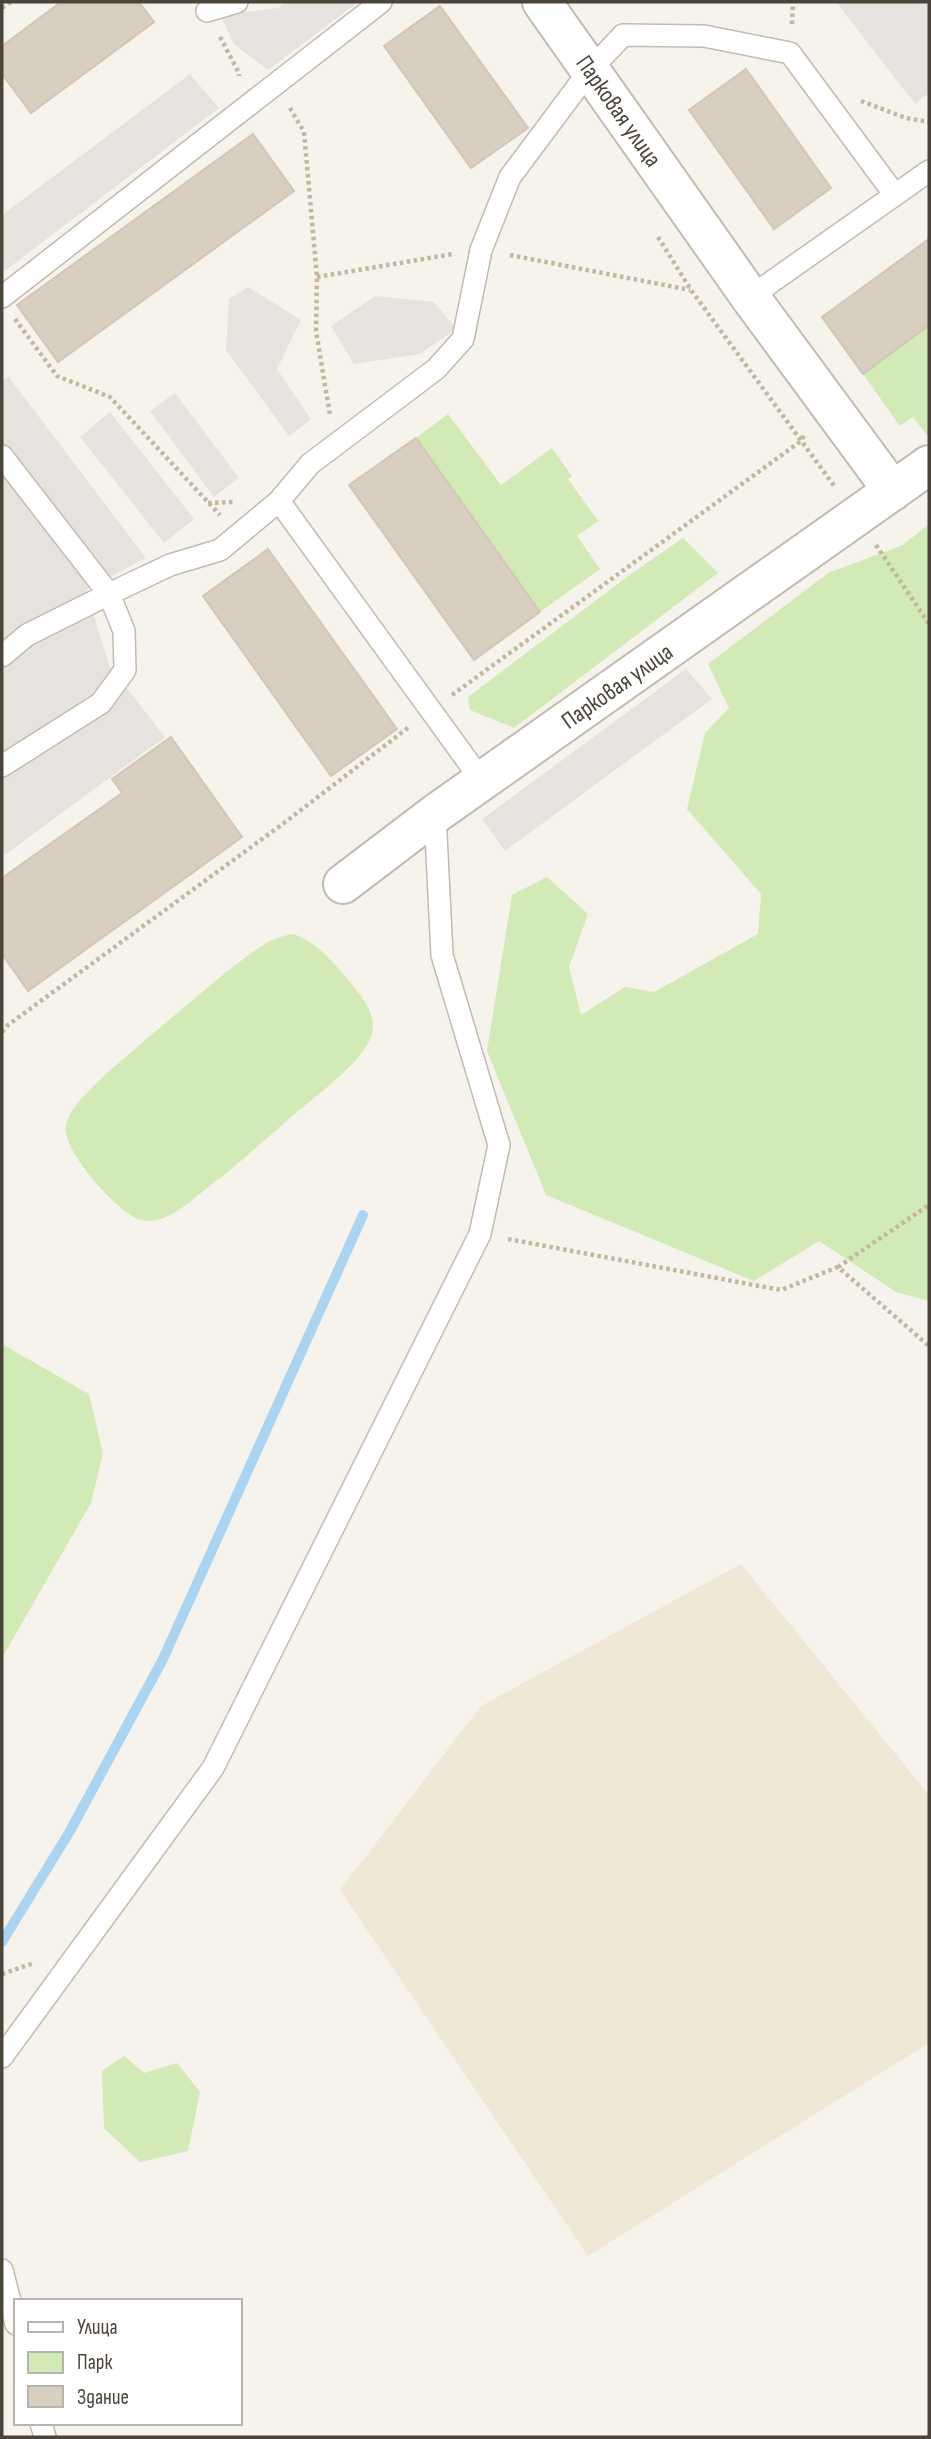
<svg xmlns="http://www.w3.org/2000/svg" width="931" height="2439" viewBox="0 0 931 2439" font-family="'Sofia Sans Condensed',sans-serif">
<rect width="100%" height="100%" fill="#f6f3ec"/>
<path fill="#e6e2dd" d="M286,2H358L268,70L234,44L220,15L278,8Z
M836,2H929V93L915,104Z
M190,74L219,108L2,273V215Z
M248,287L301,320L277,369L311,419L289,436L226,350L229,299Z
M375,296L434,302L456,329L420,354L354,364L331,326Z
M8,376L146,558L86,590L109,665L165,737L2,857V381Z
M175,393L239,478L214,497L150,411Z
M110,412L194,519L164,543L80,437Z
M686,669L712,699L505,851L482,819Z"/>
<path fill="#efe8d6" d="M741,1564L929,1795V2043L588,2256L340,1890L481,1706Z"/>
<path fill="#d2eab5" d="M929,325V438L913,417L900,426L863,374Z
M448,414L501,485L552,448L572,476L568,479L598,521L577,536L600,569L540,612L416,438Z
M929,524V1301L896,1292L819,1241L754,1281L546,1195L487,1051L512,895L547,877L588,914L569,967L581,1015L625,987L654,992L758,934L761,894L687,809L705,733L729,708L708,664L828,573L903,545Z
M683,538L718,573L514,728L470,710L468,697L631,574Z
M294,934C317,943 330,959 346,977C357,991 374,1009 373,1027C373,1039 363,1051 356,1060C334,1083 308,1103 284,1123C260,1144 237,1165 211,1185C192,1199 164,1229 138,1219C116,1210 61,1150 66,1125C68,1115 75,1106 82,1098C105,1072 134,1050 161,1027C193,1000 225,971 260,947C271,939 281,936 294,934Z
M2,1344L89,1394L103,1453L91,1503L2,1658Z
M124,2056L144,2073L177,2063L200,2092L188,2151L140,2162L104,2128L102,2071Z"/>
<g fill="none" stroke-linecap="round" stroke-linejoin="round">
<path stroke="#a9d4f2" stroke-width="10" d="M2,1942L70,1831L163,1659L363,1215"/>
</g>
<path fill="#d8cfc1" stroke="#d3c7b4" stroke-width="2" d="M61,2H139L154,22L31,113L2,74V46Z
M440,6L528,128L471,168L384,46Z
M746,69L831,188L774,229L689,110Z
M253,134L294,191L58,362L17,305Z
M929,239V325L863,374L822,317Z
M416,438L540,612L474,660L349,485Z
M268,549L397,729L331,776L203,596Z
M171,737L242,837L28,991L2,954V878L122,793L112,779Z"/>
<g fill="none" stroke-linecap="round" stroke-linejoin="round">
<defs>
<path id="lane" d="M207,11L237,2
M2,297L381,2
M750,297L929,171
M2,456L109,594L27,635L2,656
M279,501L310,464L436,369L463,339L481,250L510,177L590,70L623,35L704,36L790,53L895,195
M2,766L101,703L125,670L124,631L109,594L170,565L220,550L279,501L482,781
M2,2057L213,1768L480,1234L499,1145L442,955L435,814
M2,2270L16,2324
M41,2423L45,2437"/>
<path id="street" d="M542,2L750,297L893,491
M343,884L435,814L929,465"/>
</defs>
<use href="#lane" stroke="#c2bbae" stroke-width="24"/>
<use href="#street" stroke="#c2bbae" stroke-width="42"/>
<path stroke="#c4b79f" stroke-width="4.5" stroke-dasharray="3.5 3.5" stroke-linecap="butt" d="M2,8L11,2
M792,24L793,2
M220,37L239,73V76
M861,101L906,118L929,122
M290,108L304,132L317,277L316,331L330,415
M658,237L691,290L835,487
M510,255L690,290
M317,277L453,254
M15,319L57,376L110,397L220,515
M208,503L233,502
M876,545L929,624
M452,695L801,441L805,434
M2,1032L8,1025L284,823L409,727
M508,1239L781,1290L838,1267L929,1346
M838,1267L929,1205
M2,1974L34,1963"/>
<use href="#lane" stroke="#fff" stroke-width="21"/>
<use href="#street" stroke="#fff" stroke-width="38"/>
</g>
<g text-anchor="middle" stroke-width="7" stroke-linejoin="round" paint-order="stroke">
<g font-size="24" fill="#4b4439" stroke="#fff">
<text transform="translate(619 111) rotate(55)" y="8">Парковая улица</text>
<text transform="translate(617 686) rotate(-35)" y="8">Парковая улица</text>
</g>
</g>
<rect width="931" height="2439" fill="none" stroke="#4b4439" stroke-width="7"/>
<rect x="14" y="2299" width="228" height="126" fill="#ffffff" stroke="#b7b4b0" stroke-width="2"/>
<rect x="28" y="2322" width="35" height="10" fill="#ffffff" stroke="#b7b4b0" stroke-width="2"/>
<text x="77" y="2334" font-size="21" fill="#4b4439">Улица</text>
<rect x="28" y="2352" width="35" height="21" fill="#d2eab5" stroke="#b7b4b0" stroke-width="2"/>
<text x="77" y="2369" font-size="21" fill="#4b4439">Парк</text>
<rect x="28" y="2386" width="35" height="21" fill="#d8cfc1" stroke="#b7b4b0" stroke-width="2"/>
<text x="77" y="2404" font-size="21" fill="#4b4439">Здание</text>
</svg>
